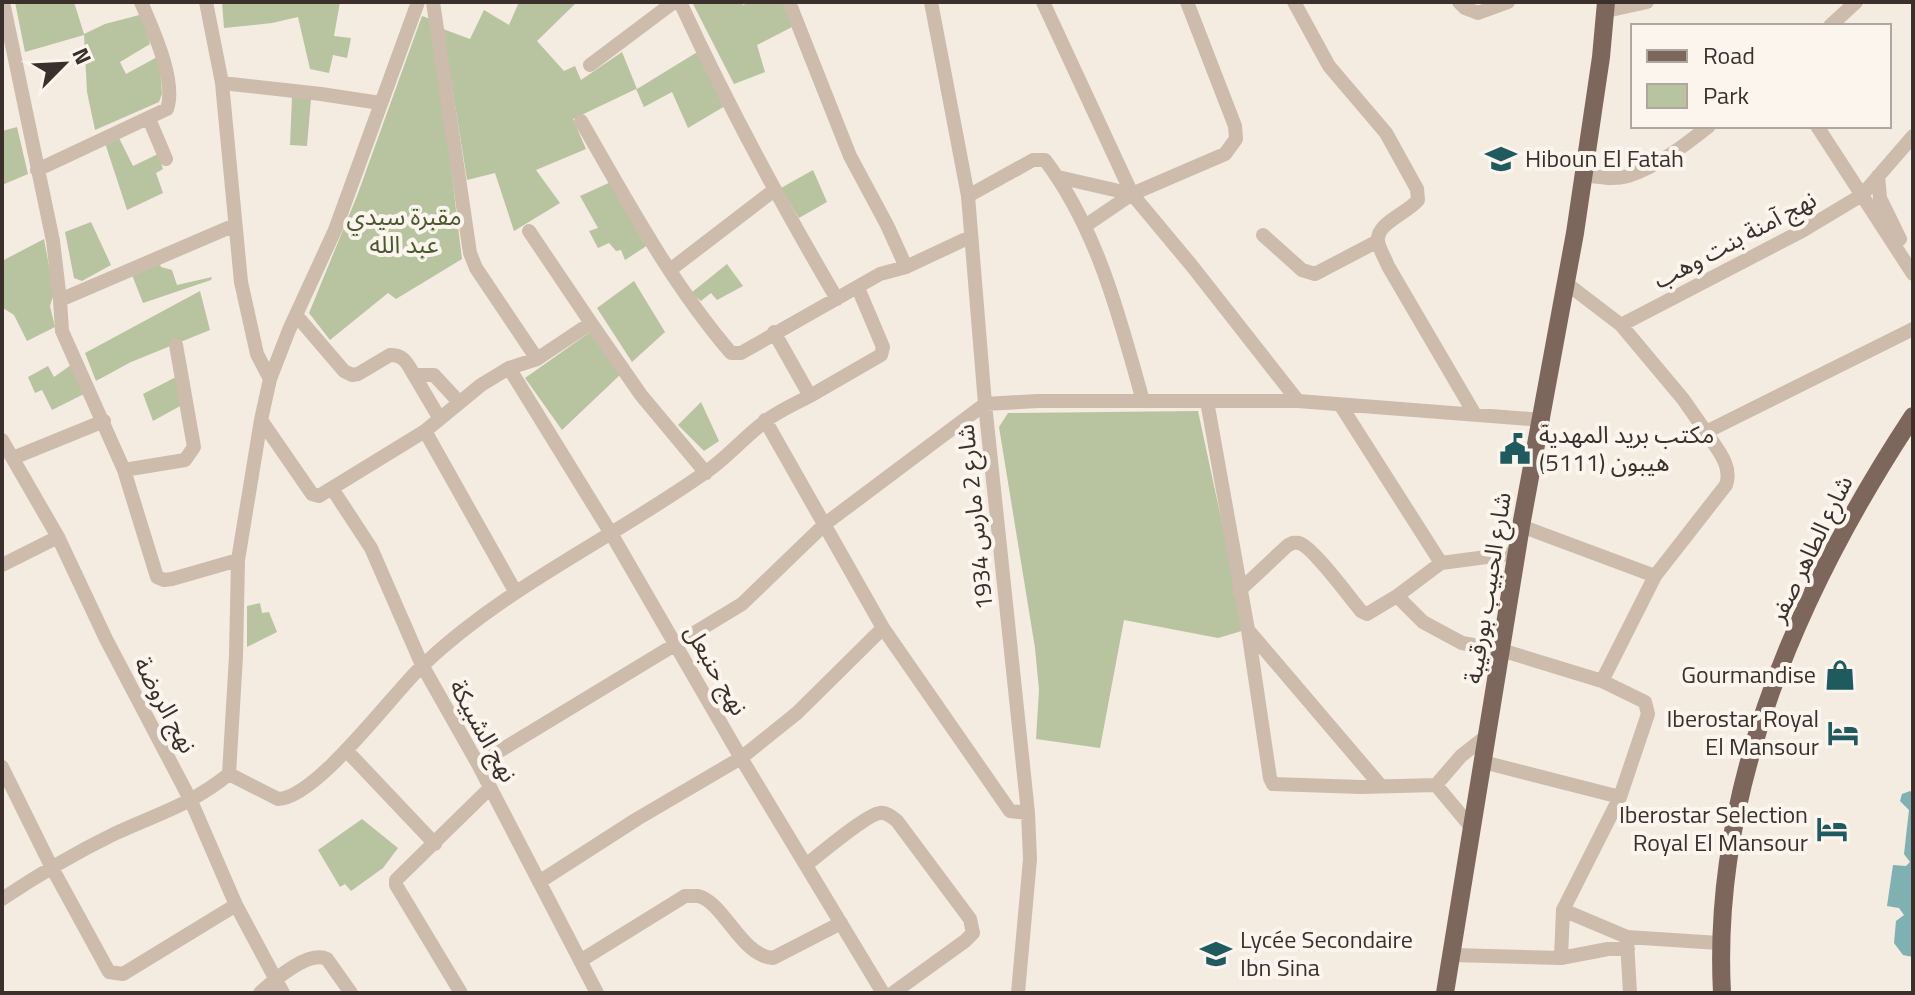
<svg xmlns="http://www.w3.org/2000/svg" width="1915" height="995" viewBox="0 0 1915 995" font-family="'Titillium Web','Noto Sans Arabic',sans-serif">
<rect width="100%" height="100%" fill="#f4ebe1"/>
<path fill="#b8c4a0" d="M15,2H74L84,34L105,24L143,14L150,44L120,62L126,74L159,56L162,94L159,102L95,130L87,92L84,35L25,52Z
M222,2H340L334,36L351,38L347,58L333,55L329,73L310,69L298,17L272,23L224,28Z
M519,2H577L537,41L564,71L575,66L581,80L622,52L637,89L699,51L725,106L688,128L672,92L644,107L636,89L573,119L586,149L536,170L560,203L514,231L495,173L467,180L443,29L470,39L484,10L509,25Z
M692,2H741L743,5L750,2H783L792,27L757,45L765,72L734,84Z
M422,16L433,20L462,259L396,299L388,293L330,340L309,313L357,196Z
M292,97L311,99L307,146L290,145Z
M17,127L28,174L2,185V131Z
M119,138L133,166L158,154L163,169L156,173L163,193L127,210L105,143Z
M813,170L827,202L799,218L781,188Z
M613,181L651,243L625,260L621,250L616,251L609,243L598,248L589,231L598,228L580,196Z
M91,222L111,265L82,281L74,278L65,232Z
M44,239L54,293L50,306L55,327L27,341L14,315L3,308L2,261Z
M159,261L161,267L172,270L177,285L212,277L211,280L143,303L132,275Z
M727,264L743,286L717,300L711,293L701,301L691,293Z
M634,281L665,332L632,362L597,308Z
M200,291L210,330L131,362L96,381L85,353Z
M593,330L622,373L562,430L525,378Z
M71,365L88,392L52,410L42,390L35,393L28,377L48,366L54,377Z
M176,377L182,405L153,421L143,394Z
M701,402L719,441L704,451L678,425Z
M1198,411L1245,630L1218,638L1124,620L1100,748L1036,739L1039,690L1035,648L999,427L1008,413Z
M260,603L262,613L269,612L277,632L247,647V606Z
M362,819L398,848L383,868L351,891L345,884L340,887L318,850Z"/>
<path fill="#7fb0b2" d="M1910,791L1913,793V957L1903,955L1894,943L1896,921L1904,915L1899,908L1887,906L1893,865L1906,866L1910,862L1904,854L1909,810L1900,801L1902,794Z"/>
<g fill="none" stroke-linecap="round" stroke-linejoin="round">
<path stroke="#cdbbac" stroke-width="14" d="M3,2L53,241L60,300
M206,2L222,83L241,282L257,354L270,379
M433,2L470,253L476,268L537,359
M680,2C727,104 780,202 837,299
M789,2L850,156L887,225L906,267
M931,2L968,196L985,404L1028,813L1030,859L1018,993
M1043,2L1132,194L1192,266L1298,401
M1294,2L1329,66L1386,133L1417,189L1418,200C1408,213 1376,223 1378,241C1379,249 1385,258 1388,266L1474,413
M1459,2L1465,8L1478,13L1508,2
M1606,11L1647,2
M1830,26L1856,2
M590,65L674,2
M222,83L321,94L380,103
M149,119L166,159
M581,121C627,201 671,283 731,353H741L880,274L906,267L970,237
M1817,126L1913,274
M37,170L167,109C177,81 152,28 141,2
M1584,175C1598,177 1613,180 1628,176C1657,167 1686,144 1709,126
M1878,176L1880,198L1900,239
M1058,177L1132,194
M968,196L1033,160H1045C1098,230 1120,319 1143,401
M1085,226L1132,194L1225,154L1236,139L1235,126L1187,2
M529,231L591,323
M1263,235L1302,270L1315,274L1378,241
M670,270L773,191
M1566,283L1621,325L1802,231L1862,195L1913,136
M296,315L344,371L352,375L358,374L390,355C404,354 408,365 414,375
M1621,325L1683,399L1706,432L1913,329
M176,345L194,447L185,460L124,470L62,331L60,300L235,225
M509,368L612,535L741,758L883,993
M810,396L881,355L883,347L858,288
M1207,401L1248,630L1270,778L1273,784L1361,787L1436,785L1461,756L1489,734
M440,419L414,375H434L459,402
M261,420L312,494L319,496L425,431L481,385L509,368L537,359L591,323L641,395L706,473
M765,420L883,628L1010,811L1028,813
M425,431L515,591
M2,440L58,537L106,639L191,801L236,905L283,993
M13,458L104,421
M124,470L157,577L164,580L172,579L238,560
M333,490L371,548L422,665L478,764L597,993
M1521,526L1655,576
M1441,563L1517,553
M2,565L58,537
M1239,591L1287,546C1292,543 1293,542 1299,543C1312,546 1350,598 1361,611L1367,614L1397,596L1441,563L1341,406
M1397,596L1423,622L1462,643L1501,650L1602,681L1645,702L1648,714L1620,797L1563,910L1561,958
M1248,630L1381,786
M1602,681L1655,576L1726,485C1733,465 1716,448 1706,432
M346,750L435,844
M1483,762L1620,797
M478,764L742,604L825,524L985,404L1038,401H1298L1543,420
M2,767L51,866L109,972L123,974L236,905
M229,774L278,799C317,798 393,693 423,665C505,587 611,539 703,474C725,460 742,439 763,423C776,412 794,404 810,396L774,332
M1436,785L1471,827
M806,865C819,855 867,814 880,813C887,812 892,817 897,821L970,919L973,933L965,941L893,993
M539,882L637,819L741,758L797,713L883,628
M2,899C38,875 75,853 114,834C157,814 191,805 229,774L236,656L238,560L261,420L270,379L289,330L335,230L418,2
M1563,910L1627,937L1719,943
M1627,941L1630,993
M1452,955L1561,958L1608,949H1628
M580,961L685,896C686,896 697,896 698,896C724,902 741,956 773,958L841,923
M260,993C274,980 309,950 327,959L351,993
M461,993L396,885V880L490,788"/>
<path stroke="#7d675c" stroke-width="18" d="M1445,993L1521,526L1575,233L1601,57L1606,2
M1722,993C1711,785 1801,586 1913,416"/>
</g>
<defs>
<symbol id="school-bare" viewBox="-9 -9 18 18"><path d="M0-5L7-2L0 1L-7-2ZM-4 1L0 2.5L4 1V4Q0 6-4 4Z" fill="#1f5a5e" stroke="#fbf5ee" stroke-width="2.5" paint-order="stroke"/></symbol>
<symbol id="civic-bare" viewBox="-9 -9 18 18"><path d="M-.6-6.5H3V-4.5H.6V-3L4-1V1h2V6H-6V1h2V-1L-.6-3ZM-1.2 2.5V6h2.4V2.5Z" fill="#1f5a5e" stroke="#fbf5ee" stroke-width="2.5" paint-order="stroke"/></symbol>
<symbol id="shop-bare" viewBox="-9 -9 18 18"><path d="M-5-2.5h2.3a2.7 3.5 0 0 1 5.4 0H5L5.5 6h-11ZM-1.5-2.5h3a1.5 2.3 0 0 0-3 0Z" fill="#1f5a5e" stroke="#fbf5ee" stroke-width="2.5" paint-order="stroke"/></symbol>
<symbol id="hotel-bare" viewBox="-9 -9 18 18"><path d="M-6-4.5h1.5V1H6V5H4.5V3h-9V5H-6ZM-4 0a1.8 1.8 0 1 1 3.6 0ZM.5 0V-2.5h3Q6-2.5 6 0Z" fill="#1f5a5e" stroke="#fbf5ee" stroke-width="2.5" paint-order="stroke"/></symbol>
</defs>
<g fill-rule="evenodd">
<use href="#school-bare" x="1479" y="137" width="44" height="44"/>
<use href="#civic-bare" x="1493" y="427" width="44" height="44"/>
<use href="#shop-bare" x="1818" y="653" width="44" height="44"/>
<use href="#hotel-bare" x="1821" y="711" width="44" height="44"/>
<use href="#hotel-bare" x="1810" y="807" width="44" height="44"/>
<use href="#school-bare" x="1194" y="932" width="44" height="44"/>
</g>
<g text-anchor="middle" stroke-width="8" stroke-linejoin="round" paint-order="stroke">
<g font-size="24" fill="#3b302b" stroke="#fbf5ee" text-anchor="start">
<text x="1525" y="167">Hiboun El Fatah</text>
<text x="1539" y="443">مكتب بريد المهدية<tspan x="1539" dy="28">هيبون (5111)</tspan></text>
<text x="1816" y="683" text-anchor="end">Gourmandise</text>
<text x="1819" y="727" text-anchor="end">Iberostar Royal<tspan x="1819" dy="28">El Mansour</tspan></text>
<text x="1808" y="823" text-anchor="end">Iberostar Selection<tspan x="1808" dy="28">Royal El Mansour</tspan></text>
<text x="1240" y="948">Lycée Secondaire<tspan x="1240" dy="28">Ibn Sina</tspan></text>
</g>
<g font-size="24" fill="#4a5a2e" stroke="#fbf5ee">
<text x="404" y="225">مقبرة سيدي<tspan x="404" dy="28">عبد الله</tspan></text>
</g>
<g font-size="24" fill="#3b302b" stroke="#fbf5ee">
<text transform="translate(1735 240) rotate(-28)" y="8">نهج آمنة بنت وهب</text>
<text transform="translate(975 517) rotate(-96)" y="8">شارع 2 مارس 1934</text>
<text transform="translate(1811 549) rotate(-64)" y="8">شارع الطاهر صفر</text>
<text transform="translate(1488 588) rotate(-81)" y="8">شارع الحبيب بورقيبة</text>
<text transform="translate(716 670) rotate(60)" y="8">نهج حنبعل</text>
<text transform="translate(165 705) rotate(62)" y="8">نهج الروضة</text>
<text transform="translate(483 731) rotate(61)" y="8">نهج الشبيكة</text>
</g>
</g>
<rect width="1915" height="995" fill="none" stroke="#3b302b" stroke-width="8"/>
<rect x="1631" y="24" width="260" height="104" fill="#fbf5ee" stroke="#aea6a0" stroke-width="2"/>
<rect x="1647" y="50" width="40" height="12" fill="#7d675c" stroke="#aea6a0" stroke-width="2"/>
<text x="1703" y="64" font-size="24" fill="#3b302b">Road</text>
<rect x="1647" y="84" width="40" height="24" fill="#b8c4a0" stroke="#aea6a0" stroke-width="2"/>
<text x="1703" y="104" font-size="24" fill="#3b302b">Park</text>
<g transform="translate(64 64) rotate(66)" stroke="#fbf5ee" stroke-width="6" paint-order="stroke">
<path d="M0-6L14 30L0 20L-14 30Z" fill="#3b302b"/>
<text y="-12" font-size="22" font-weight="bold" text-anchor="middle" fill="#3b302b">N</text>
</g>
</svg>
